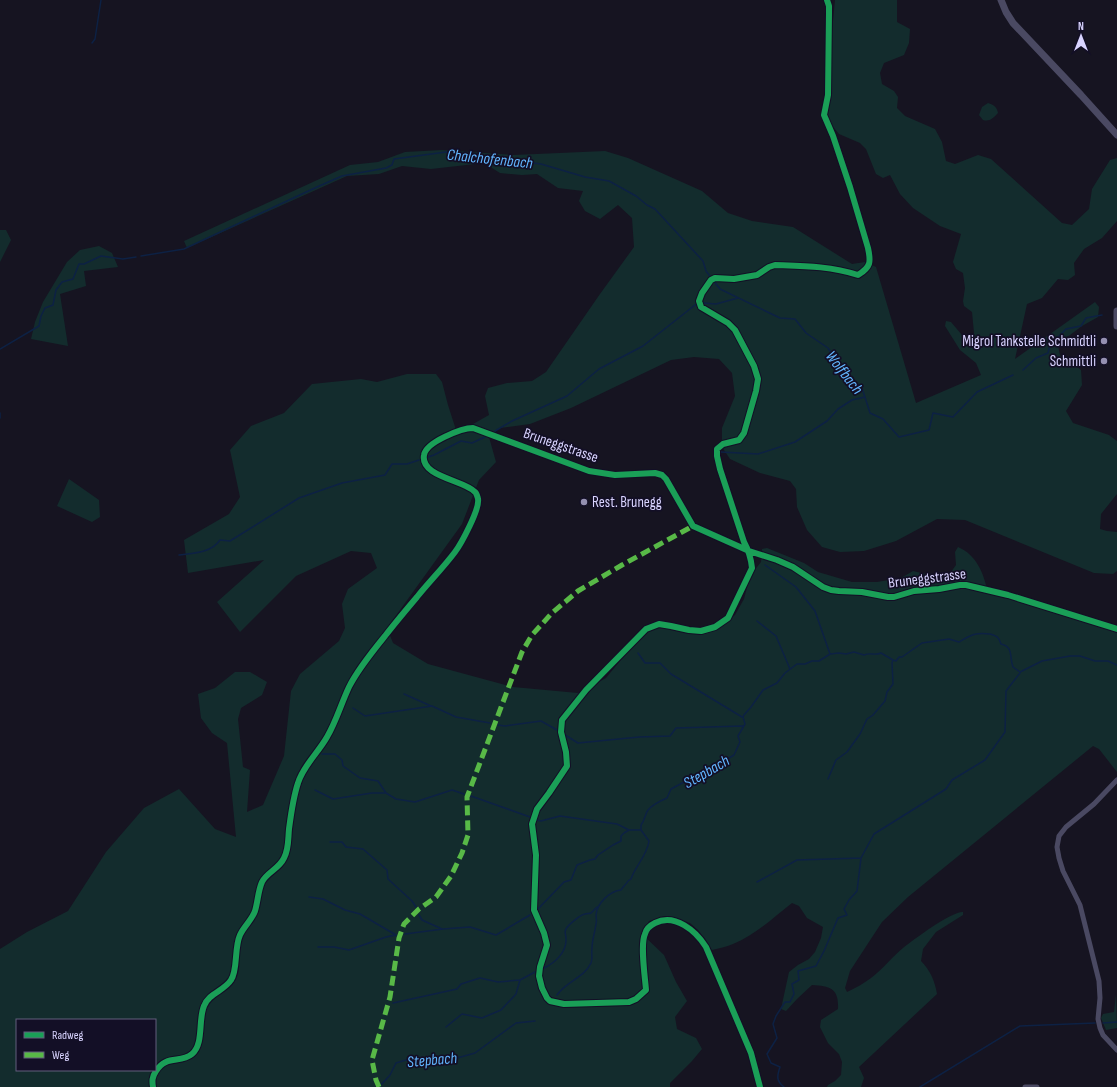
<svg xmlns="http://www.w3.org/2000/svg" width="1117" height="1087" viewBox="0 0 1117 1087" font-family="'Sofia Sans Condensed',sans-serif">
<rect width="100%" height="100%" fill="#161421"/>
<path fill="#132c2d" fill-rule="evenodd" d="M835,0H897V22L910,29L909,43L904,55L884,63L880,73L882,84L894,91L898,97L897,108L905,116L935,129L942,142L946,161L955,164L978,155L991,159L1062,223L1072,225L1089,209L1092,189L1110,160L1117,158V221L1102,238L1084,249L1074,263L1075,275L1068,280L1058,279L1042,298L1027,304L1015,359L1095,302L1099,307L1098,317L1082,326L1058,344C1061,370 1067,357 1081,370L1082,385L1066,411L1073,423L1109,435L1117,441V494L1101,514L1100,529L1107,531L1117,532V571L1113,574L1094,573L965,520L937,519L896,541L864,551L840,552L822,547L807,530L797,507L796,489L790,481L760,473L730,459L722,447V428L735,396L732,373L719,359L694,357L671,360L571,408L530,424L500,428L489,437L496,462L479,480L462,524L387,628L393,643L428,664L513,687L578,693L606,678L624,656L644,634L657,626L669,627L701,635L717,629L735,615L744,599L750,576L761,562L762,549L767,548L804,563L818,572L852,582H877L901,578L913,571L930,575L951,572L956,565L955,552L958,547C977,555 984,574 988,593L1019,599L1117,631V772L1099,749L1093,746L908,897L882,922L850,971L845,988L847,992C856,988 864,983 871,978C883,969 892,957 903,948C913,940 952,911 963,912V915L936,932L923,949L921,961C930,970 935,981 937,994L859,1067L864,1078L861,1087H827L828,1085L835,1081L841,1075L842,1062L839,1054L828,1043L820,1027L821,1020L838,1009C839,989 831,986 812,985L797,999L786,1011L781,1009L789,972L798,965L809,959L815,952L821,938L823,927L807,918L799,906L792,903C773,918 755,935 733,944C726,947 719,948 712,950L698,930L690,923L665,916L649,921L642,934L664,955L676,982L687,1001L675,1017L677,1029L696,1038L702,1049L692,1061L670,1083V1087H0V949L27,932L68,911L106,852L144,808L179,789L215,829L236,837L227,743L212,733L201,718L198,694L215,688L235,672H250L267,682L262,695L241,708L238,719L243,767L250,770L247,812L263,805L284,756L291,691L300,674L339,641L345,628L342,604L348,589L377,568L371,553L351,551L296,576L240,632L217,602L264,560L188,573L184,540L229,514L240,497L230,450L251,426L284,413L312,384L361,379L377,382L407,374H436L442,382L448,405L457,433L489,415L485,396L488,388L507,383L532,381L546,372L600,294L634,247L632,218L618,205L600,219L585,211L579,201L583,191L558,188L537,174L522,175L500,173L484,163L431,169L402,166L379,174L347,176L187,248L184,241L350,165L378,162L405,152L442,150L514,155L605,151L628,158L702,191L728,213L752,221L793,227L852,264L865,262L876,267L916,403L981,375L976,363L960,350L945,326L946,321L951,322L967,341L972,339L974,333L972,312L964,306L963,301L965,288L963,273L956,269L953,262L961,234L940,226L913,208L900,194L890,175L883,178L876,174L866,149L860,143L839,134L824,116ZM17,1020H155V1070H17Z
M988,103C994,105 997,107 998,113C993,118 990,122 983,120L979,115L982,107Z
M0,230H6L11,240L0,262Z
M99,246L112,253L118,267L84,271L86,286L60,294L68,346L31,339L35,322L43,302L67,262L80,250Z
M69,479L99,500L100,517L92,522L57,506Z
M1116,994L1117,1028L1106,1030L1101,1018L1103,1014L1114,1012Z"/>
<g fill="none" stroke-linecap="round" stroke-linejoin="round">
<path stroke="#0d2144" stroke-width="1.5" d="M92,43L95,39L101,0
M141,256L184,249L317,187L342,176L386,168L392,165L394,159L446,152L541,164L585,177L609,181L636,196L647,205L655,209L703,261L706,271L720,289L780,318L795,319L806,333L828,348L842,369L862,388L870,413L883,419L899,437L929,430L933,413L953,417L977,392L1013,375
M0,349L39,326L41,316L45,308L53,305L56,290L62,282L73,279L79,264H84L101,256L123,259L136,257
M1023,370L1036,358L1048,353L1051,341L1055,340L1066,329L1081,326L1086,318L1102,315
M0,413V418
M495,431L512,421L567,396L599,369L643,346L695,305L703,303L716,304L738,298
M721,452L758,454L795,442L827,421L838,409L852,400L865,397
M428,457L434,455L461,441L472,443L485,437
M179,555C194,553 211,553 220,540L230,541L299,498L342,483L385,475L392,464H407L419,460
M765,565L796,587L815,611L830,654
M757,621L776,636L790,669
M638,653L645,663H660L671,674L742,717
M404,694L431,706
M353,708L365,716L432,706L456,717L490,723
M498,725L505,726L541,721L557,730
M565,735L578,743L639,737L670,736L676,728L743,726
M322,754H335L342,760L343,766L360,778L378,781L386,793
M828,779L836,760L847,752L860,734L867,719L873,715L885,701L887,692L893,684L892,663L893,660
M315,790L333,799L372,793H386L396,799L415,802L452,790L464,794
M471,796L530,817
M537,820L541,821L560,816L617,824L629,830H640
M330,842H342L346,847L363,849L387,870L388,879L412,901L416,907
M757,882L797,860L861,858
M309,897L323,899L345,910L360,914L396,935
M538,909L564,882L571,880L577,865L590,860L595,859L598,855L613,845L621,841V836L624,833L629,830
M419,915L422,920L442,929
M405,934L443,929L470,927L496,935L530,915
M318,947H334L349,950L386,937L396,935
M544,968C555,963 567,952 566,938C566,935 564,932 566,929C567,926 581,914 585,914C587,913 589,914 591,913L597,907
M557,995C565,982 584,978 591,963C593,958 591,954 592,948C592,940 595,932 596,924C597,921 596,918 596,915C597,903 610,891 621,890C623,886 626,885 628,881L631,879C635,866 647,856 649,841L641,830V825C645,820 645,814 648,810C652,805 660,801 667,798L671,789L686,781L692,780L697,775L702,774L706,770L713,768L734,755L740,742L738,736L745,724L743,717L744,715L751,707L763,690L777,683L785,673L797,664H805L812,661H819L830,654L839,653L846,654L854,652L864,655C871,652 874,656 881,653L893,660L896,661L899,657H902L922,643L949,639L959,642C971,635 976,632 990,634C997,636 999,637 1001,644C1014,647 1009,657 1013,667L1020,672L1042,661L1070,656H1080L1095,661H1108L1117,665
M393,1003L457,989L461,984L480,978L498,982L520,980
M1103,1023L1117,1022
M446,1027L462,1014L482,1018L501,1010L516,994L520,980L535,972
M380,1086L390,1075L396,1063L406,1060L425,1062L432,1059L450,1060L475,1053L516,1023L535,1021
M784,1087C776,1081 777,1076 780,1067L771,1063L767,1054L777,1038L773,1024L776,1016L785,1002H790L794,994L792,984L799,980L798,971L816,966L824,951L838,918L847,915L844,909L849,900L857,891L861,858L874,834L946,789L952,780L985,760L1005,732L1006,691L1020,673
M920,1087L1020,1026L1095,1023"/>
<path stroke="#4a4962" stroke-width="5" d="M1117,780L1094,804L1066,827L1059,836L1057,847L1059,858L1063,871L1080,905L1099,981L1100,998L1098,1019L1100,1028L1103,1035L1117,1050
M153,1087C152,1081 152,1077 156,1071C167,1054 180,1064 192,1054C204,1044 198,1020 204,1006C209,993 224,991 231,980C238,970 234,948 240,935C244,926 252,920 255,911C258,901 258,891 262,882C267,872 279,869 284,858C289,849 288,838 289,829C291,814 293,798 298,783C303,766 318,753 327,737C336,722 341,704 349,687C358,669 372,652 385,636C395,623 406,610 417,597C429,582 443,568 455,552C461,544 480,509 478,499C478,498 476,492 475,492C464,480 420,477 424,455C426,442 462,428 473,428L589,471L615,475L655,473L662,475L666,479L693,526L749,551L777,560L793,567L823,587L831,590L839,591L862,592L888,597H894L914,591L939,589L960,585H966L1008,595L1117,629
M1025,1087H1037"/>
<path stroke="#4a4962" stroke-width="7" d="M1001,0L1006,12L1013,23L1081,95L1117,135
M1117,311V326"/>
<path stroke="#58b947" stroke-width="5" stroke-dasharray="10 5" stroke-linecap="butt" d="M379,1087L376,1080L372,1060L390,997L399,938L404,924L419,909L436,897L451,876L462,853L468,835L467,797L522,652L532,635L552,613L578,591L622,565L693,526"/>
<defs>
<path id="cycleway" d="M153,1087C152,1081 152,1077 156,1071C167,1054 180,1064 192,1054C204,1044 198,1020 204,1006C209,993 224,991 231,980C238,970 234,948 240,935C244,926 252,920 255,911C258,901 258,891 262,882C267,872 279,869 284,858C289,849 288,838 289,829C291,814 293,798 298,783C303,766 318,753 327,737C336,722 341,704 349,687C358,669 372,652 385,636C395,623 406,610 417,597C429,582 443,568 455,552C461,544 480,509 478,499C478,498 476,492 475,492C464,480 420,477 424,455C426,442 462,428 473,428L589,471L615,475L655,473L662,475L666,479L693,526L749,551L777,560L793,567L823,587L831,590L839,591L862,592L888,597H894L914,591L939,589L960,585H966L1008,595L1117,629
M760,1087L751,1053L706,947C696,931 675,913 655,923C651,925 646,929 645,934C640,944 645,977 646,990L636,999L629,1002L564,1004L550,1001L547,998L542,988L539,976L540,967L547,945L544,933L534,910L536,855L532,824L537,809L549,793L567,766L566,752L561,732L562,720L586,690L646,629L659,624L671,626L689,630L701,631L715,627L728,618L752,568C751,558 749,551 744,542L720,469L717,456V449L723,444L739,440L744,433L756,391L758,379L754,366L735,330L728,323L701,307L699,301L702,293L711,280L715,278L734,279L757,275L769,267L775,265C804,266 830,266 858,275C871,267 871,262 868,248L850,187L833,136L824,115L828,95L829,13V6L827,0"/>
</defs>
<use href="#cycleway" stroke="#130f26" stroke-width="8"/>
<use href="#cycleway" stroke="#1a9f57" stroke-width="6"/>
</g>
<g fill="#9591b1" stroke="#130f26" stroke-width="1.5">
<circle cx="1104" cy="341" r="4"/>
<circle cx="1104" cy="361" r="4"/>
<circle cx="584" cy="502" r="4"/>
</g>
<g text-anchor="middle" stroke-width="3.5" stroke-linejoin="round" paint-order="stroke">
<g font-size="15" fill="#d9d4ff" stroke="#130f26" text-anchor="end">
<text x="1096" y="346">Migrol Tankstelle Schmidtli</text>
<text x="1096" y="366">Schmittli</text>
<text x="592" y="507" text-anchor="start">Rest. Brunegg</text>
</g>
<g font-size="15" fill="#d9d4ff" stroke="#130f26">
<text transform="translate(561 445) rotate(19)" y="5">Bruneggstrasse</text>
<text transform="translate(927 578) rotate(-7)" y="5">Bruneggstrasse</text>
</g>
<g font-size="16" font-style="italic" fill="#62b6ff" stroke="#130f26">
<text transform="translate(490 158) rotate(6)" y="6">Chalchofenbach</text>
<text transform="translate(845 372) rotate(52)" y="6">Wolfbach</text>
<text transform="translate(706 771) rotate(-30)" y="6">Stepbach</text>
<text transform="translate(432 1059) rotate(-5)" y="6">Stepbach</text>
</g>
</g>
<rect x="16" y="1019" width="140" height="52" fill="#130f26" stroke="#625e7d"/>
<rect x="24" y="1032" width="20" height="6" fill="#1a9f57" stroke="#625e7d"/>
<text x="52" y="1039" font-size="12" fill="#d9d4ff">Radweg</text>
<rect x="24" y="1052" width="20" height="6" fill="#58b947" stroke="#625e7d"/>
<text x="52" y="1059" font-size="12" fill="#d9d4ff">Weg</text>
<g transform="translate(1081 36)" stroke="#130f26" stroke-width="3" paint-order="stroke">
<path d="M0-3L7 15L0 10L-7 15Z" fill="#d9d4ff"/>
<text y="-6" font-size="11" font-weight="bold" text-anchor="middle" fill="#d9d4ff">N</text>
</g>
</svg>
